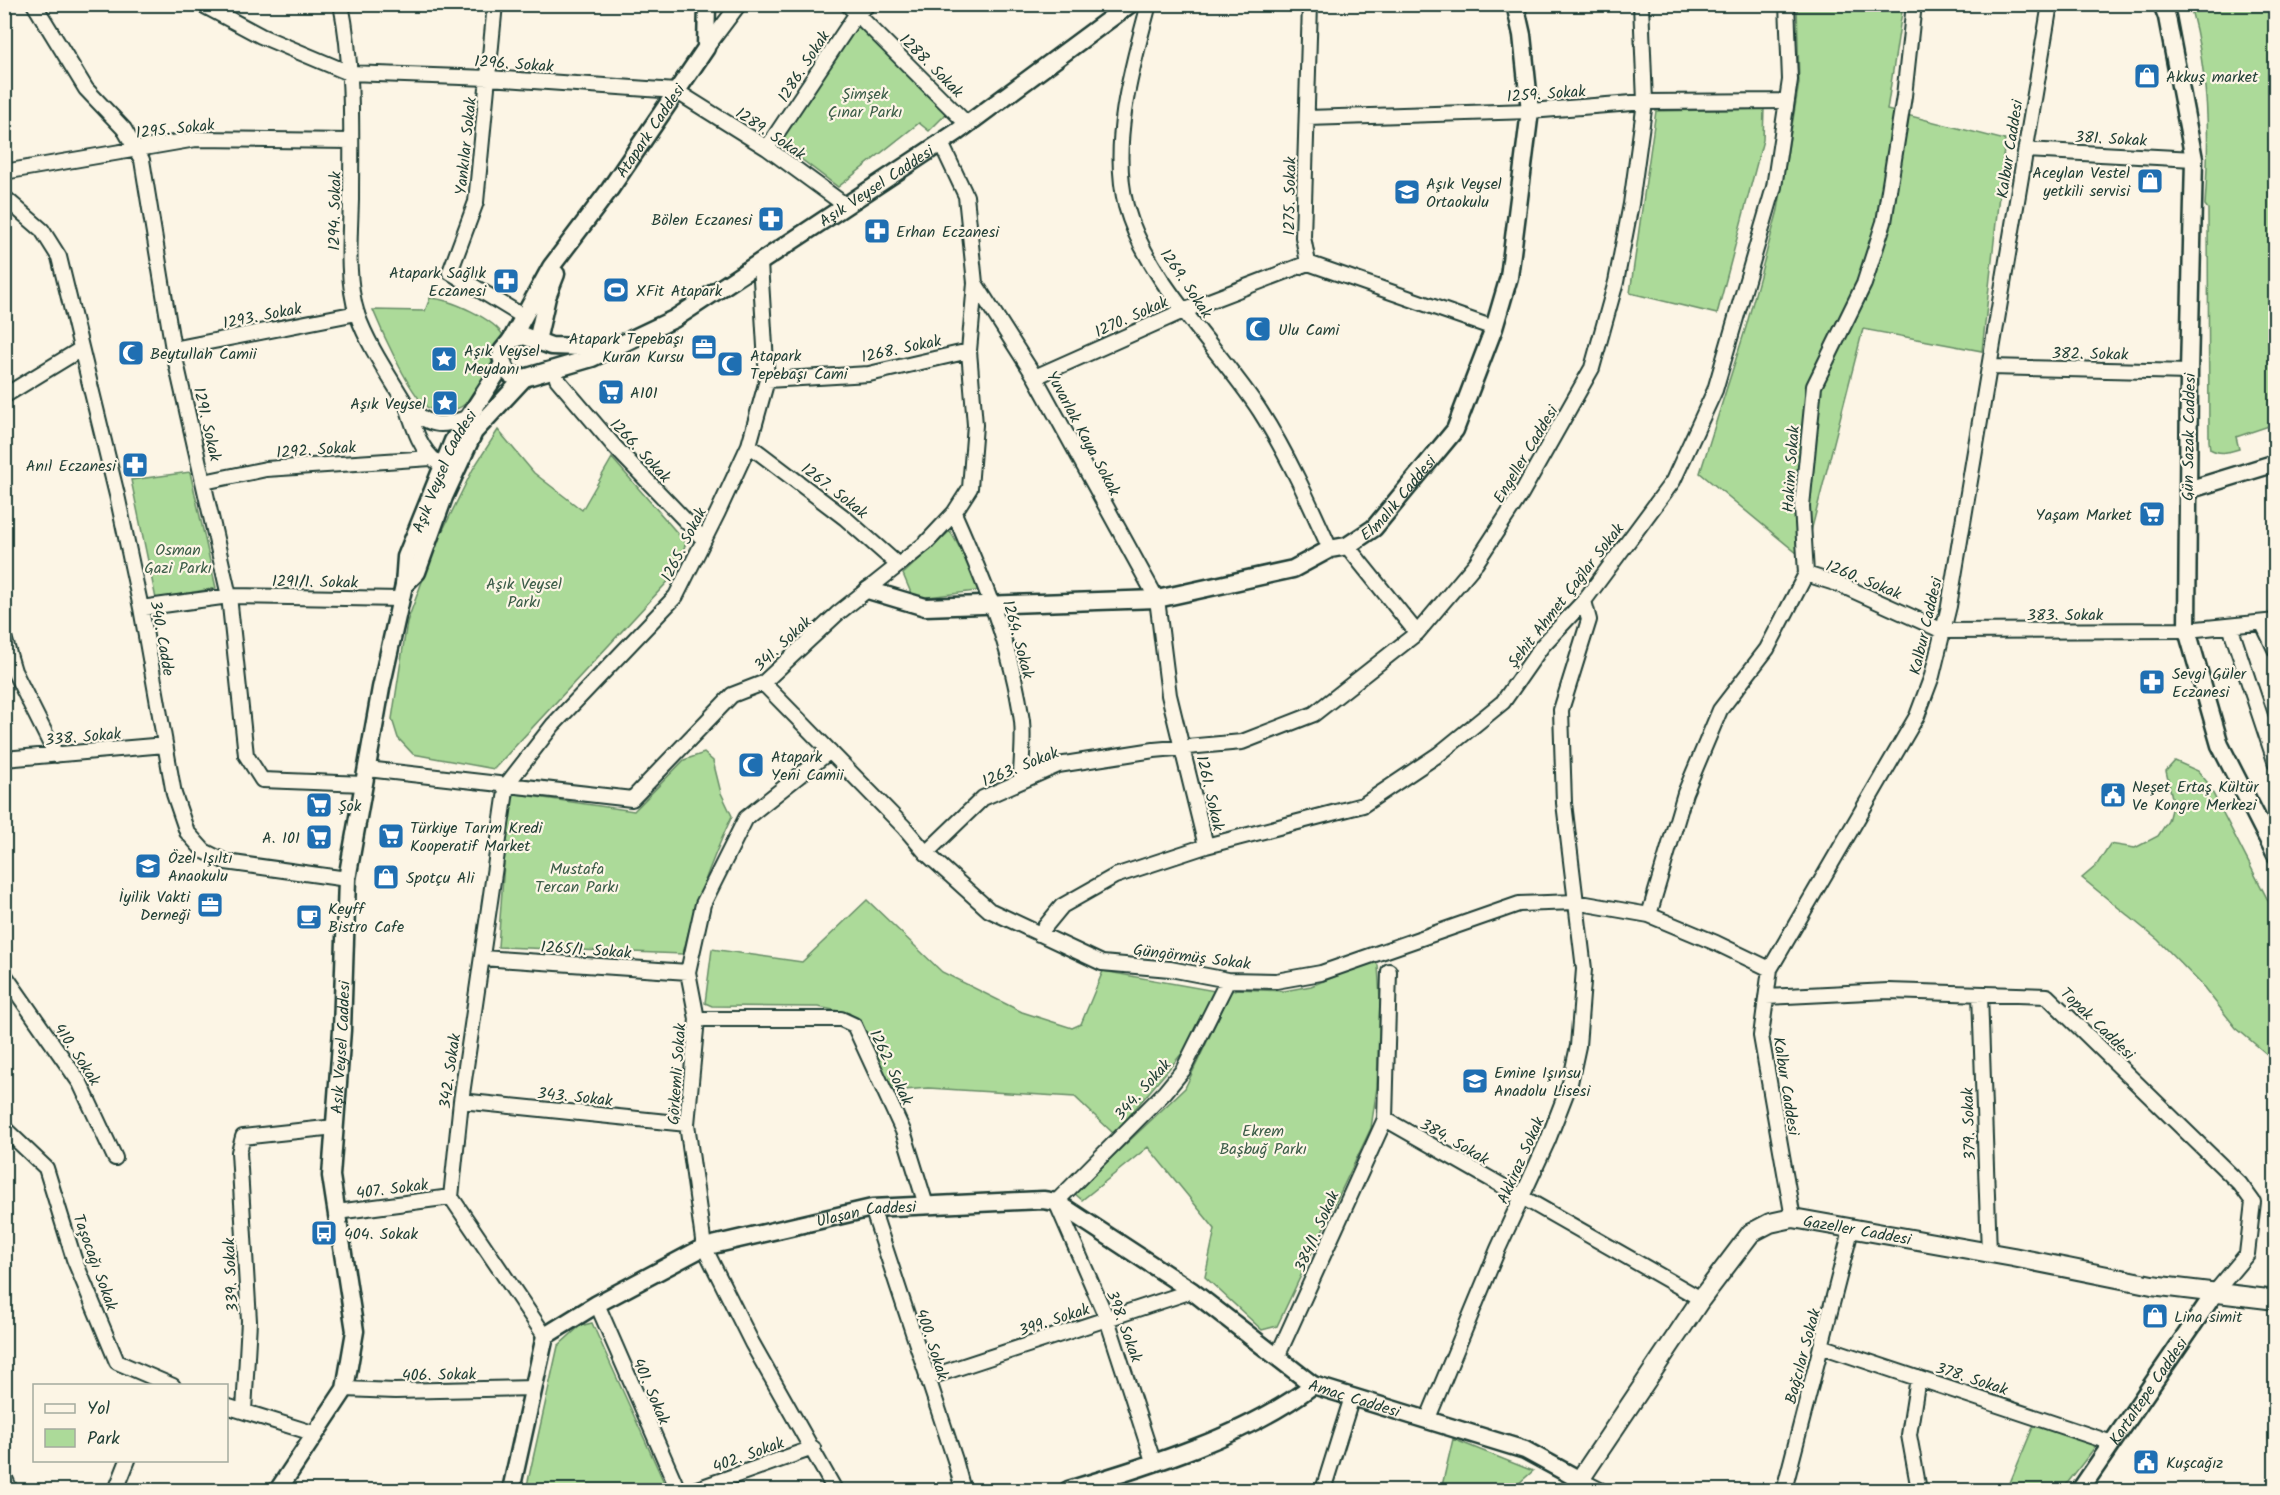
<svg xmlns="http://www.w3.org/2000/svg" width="2280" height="1495" viewBox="0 0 2280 1495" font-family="Kalam,sans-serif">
<rect width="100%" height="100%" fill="#fcf5e5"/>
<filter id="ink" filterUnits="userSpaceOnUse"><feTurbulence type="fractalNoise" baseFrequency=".0167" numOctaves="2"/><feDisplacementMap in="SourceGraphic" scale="12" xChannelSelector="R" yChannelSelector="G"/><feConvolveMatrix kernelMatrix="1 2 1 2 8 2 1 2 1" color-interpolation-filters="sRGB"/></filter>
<g filter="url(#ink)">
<path fill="#acda99" stroke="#668c66" stroke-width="1.5" d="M1797,5H1903L1887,110L2005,140L1982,351L1863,329L1804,559L1700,473L1746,327L1778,210L1799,83Z
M2190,5H2275V424L2236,437L2239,449C2229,452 2220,455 2210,449L2209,441L2208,209L2205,205C2210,132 2209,76 2190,5Z
M862,26L947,113L929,131L919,123L838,187L780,143L854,29Z
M1764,109L1763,140L1717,314L1630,293L1656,111Z
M430,298C450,299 495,319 504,337L492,356L494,362C486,375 477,394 465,404C456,412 437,414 427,407C409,393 382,332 373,310L425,311Z
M498,430L534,473L582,510L612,458L686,543L673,576L494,769L413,754L398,738L392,719L407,622L436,544L473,469Z
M190,472L216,588L156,599L131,480Z
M950,531L984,590L920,598L911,593L903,574Z
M704,753L713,761L721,793L732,816C711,861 694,905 683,954L498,947L509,793L634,811L684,760Z
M2175,761L2198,771L2207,782L2275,914V1061L2236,1028L2202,985L2158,940L2082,878L2096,866L2110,844L2135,848L2158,836L2168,821L2173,802L2166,771Z
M867,900L942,972L1022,1012L1072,1028L1081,1024L1103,971L1215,991L1189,1045L1114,1134L1075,1097L928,1088L893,1091L863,1030L849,1013L818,1007L712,1006L705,1003L712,949L802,962Z
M1374,961L1378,965L1380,999L1377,1087L1371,1128L1277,1326L1262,1330L1205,1277L1215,1229L1148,1147L1082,1200L1074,1193L1185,1088L1231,991L1237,989L1284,991L1311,986Z
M592,1323L667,1489L666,1490H526L558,1346L580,1326Z
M2036,1420L2099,1442L2062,1490H2007Z
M1453,1439L1533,1471L1511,1490H1441Z"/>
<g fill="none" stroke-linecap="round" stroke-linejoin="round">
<defs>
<path id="minor" d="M34,4L86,89L124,129L142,160L173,349L229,596L246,755L262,780L364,784
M201,4L261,36L349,73L489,78L676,91L767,148L845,205
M341,4C354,68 351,135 351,200C350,236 346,279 357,314C368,346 390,377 407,406
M495,4L476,202L450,272L524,317
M847,4L967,124
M1149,4C1132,67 1110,142 1126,206C1146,280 1219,348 1260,411C1288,455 1309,502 1330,549
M1310,4L1303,237L1308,263L1494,328
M706,48L739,4
M1307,118L1530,111L1645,102L1787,101
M941,143L966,196L975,283L1035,377L1157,599L1169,695L1206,846
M767,148L857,13L869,4
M2026,150L2194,159
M4,172L196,139L351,141
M4,197L42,230L59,257L117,495L141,608L174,794L187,832L204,851L226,862L347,879
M173,349L357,313
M1990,367L2189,372
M1035,377L1183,311L1308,263
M557,379L614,446L704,540
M767,380L869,374L969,351
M4,396L81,349
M749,445L845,518L897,564
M437,462C420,450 413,425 407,406C431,427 439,428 469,417
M204,482L266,469L431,458
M954,513C984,581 1012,647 1022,721C1024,740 1021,761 1021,780
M1347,546L1417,633
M1806,574L1841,585L1943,631L2187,630L2276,621
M141,608L229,596L401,599
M2263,624L2276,651
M2230,626L2276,764
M4,637L14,671L56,755
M763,683L904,827L926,853L989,910L1102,963L1170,969L1228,980L1276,981L1321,973L1519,904L1575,902L1649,915L1716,943L1770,969
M830,751L746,818L703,904L688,972L697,1019L687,1124L704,1247L752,1343L835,1490
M4,759L165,745
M367,769L632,799L732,695L763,683L837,614L926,543L954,513L970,488L975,425L969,351L975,283
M926,853L983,798L1058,765L1154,750L1242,742L1314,714L1417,633L1476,563L1521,494L1592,368L1616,282L1631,204L1645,102L1641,4
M1649,915L1685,793L1720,710L1767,649L1806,574L1802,506L1814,386L1864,284L1884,222L1904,96L1914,4
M1039,934L1062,906L1115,876L1206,846L1363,805L1439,754L1503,702L1542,646L1584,601L1673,481L1715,390L1774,187L1790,80L1787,4
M482,958L688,972
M1389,971L1385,1119L1701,1299
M4,974L80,1083L115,1158
M1980,994L1989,1253
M1766,997L1888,991L2047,996L2240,1184L2253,1202L2247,1254L2216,1291
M697,1019H841L854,1025L903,1131L926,1205
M461,1101L687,1124
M4,1128L46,1168L74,1259L117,1362L173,1386
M872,1208L955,1460L963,1490
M337,1212L451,1197
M1793,1218L1761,1036L1770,969L1917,716L1932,676L1949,606L2050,4
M597,1304L678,1490
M545,1336L451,1197L461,1101L507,784L553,725L676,596L718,512L749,445L767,380L760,263
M1821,1346L2112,1443
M1277,1357L1385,1119
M927,1378L1192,1291
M1918,1378L1909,1435L1919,1490
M345,1389L395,1391L534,1388
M226,1406L316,1434
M244,1411L249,1321L239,1152L243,1137L335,1127
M1428,1418L1498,1249L1548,1140L1570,1083L1578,1046L1584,969L1564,803L1561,710L1589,620L1584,601
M1154,1464L1107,1319L1056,1202L1165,1092L1183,1070L1228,980
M4,1476L10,1490
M1580,1480L1600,1490
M116,1490L128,1460
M694,1490L813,1448
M1323,1490L1352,1397
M1784,1490L1851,1230"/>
<g id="tertiary">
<path d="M2162,4L2167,17L2194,159L2189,372L2187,630L2220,745L2276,855"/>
<path id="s1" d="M511,340L551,267L610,189L706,48L707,4"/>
<path d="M537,341L547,297L556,274"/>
<path id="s2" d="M611,348L551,346L524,336L511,340L502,351L501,357L506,370L511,375L524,378L592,358L674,319L957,132L1130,4"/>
<path d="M2188,490L2276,463"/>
<path d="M404,585L417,572L444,497L474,432L524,378"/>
<path id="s3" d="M868,590L925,607L1157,599L1293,569L1330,549L1347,546L1374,528L1455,430L1494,328L1509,277L1530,111L1522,35L1515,4"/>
<path id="s4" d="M278,1490L345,1389L355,1331L331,1176L342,1030L347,879L381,688L404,585L406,557L453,441L503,364"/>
<path id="s5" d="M511,1490L545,1336L597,1304L704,1247L872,1208L1043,1200L1056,1202L1192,1291L1313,1385L1525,1450L1580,1480"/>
<path d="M1068,1490C1146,1467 1249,1435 1313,1385"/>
<path id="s6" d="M2080,1490L2216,1291"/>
</g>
<g id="secondary">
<path id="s7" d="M1573,1490L1701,1299L1751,1233L1770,1223L1793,1218L2013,1257L2152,1285L2276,1300"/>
</g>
</defs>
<use href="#minor" stroke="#1f3d34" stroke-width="18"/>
<use href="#tertiary" stroke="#1f3d34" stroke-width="21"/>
<use href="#secondary" stroke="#1f3d34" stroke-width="22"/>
<use href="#minor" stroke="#fcf5e5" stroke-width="14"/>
<use href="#tertiary" stroke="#fcf5e5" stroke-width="16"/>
<use href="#secondary" stroke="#fcf5e5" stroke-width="18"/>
</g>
</g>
<defs>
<symbol id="shop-square" viewBox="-11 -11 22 22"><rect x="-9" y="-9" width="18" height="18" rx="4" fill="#1f6fb2" stroke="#fcf5e5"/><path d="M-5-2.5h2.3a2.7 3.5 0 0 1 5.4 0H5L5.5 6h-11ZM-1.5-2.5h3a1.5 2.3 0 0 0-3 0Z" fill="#fff"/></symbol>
<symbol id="school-square" viewBox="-11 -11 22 22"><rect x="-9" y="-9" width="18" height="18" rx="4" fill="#1f6fb2" stroke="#fcf5e5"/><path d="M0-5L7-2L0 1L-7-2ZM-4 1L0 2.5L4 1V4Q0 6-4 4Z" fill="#fff"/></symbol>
<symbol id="pharmacy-square" viewBox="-11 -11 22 22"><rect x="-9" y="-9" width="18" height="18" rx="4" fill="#1f6fb2" stroke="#fcf5e5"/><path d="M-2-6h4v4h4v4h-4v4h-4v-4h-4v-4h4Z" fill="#fff"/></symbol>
<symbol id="stadium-square" viewBox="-11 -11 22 22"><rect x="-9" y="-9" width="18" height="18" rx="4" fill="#1f6fb2" stroke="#fcf5e5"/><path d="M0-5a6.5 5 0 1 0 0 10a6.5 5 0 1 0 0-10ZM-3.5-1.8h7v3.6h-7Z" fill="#fff"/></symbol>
<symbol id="mosque-square" viewBox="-11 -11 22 22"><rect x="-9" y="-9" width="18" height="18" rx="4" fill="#1f6fb2" stroke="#fcf5e5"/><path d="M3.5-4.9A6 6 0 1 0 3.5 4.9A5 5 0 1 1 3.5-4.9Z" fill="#fff"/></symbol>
<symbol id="office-square" viewBox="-11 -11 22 22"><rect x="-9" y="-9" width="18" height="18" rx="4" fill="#1f6fb2" stroke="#fcf5e5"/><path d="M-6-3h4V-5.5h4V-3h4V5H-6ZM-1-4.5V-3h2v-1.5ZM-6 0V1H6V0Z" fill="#fff"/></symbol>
<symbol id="sight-square" viewBox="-11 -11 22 22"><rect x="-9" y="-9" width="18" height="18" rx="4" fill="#1f6fb2" stroke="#fcf5e5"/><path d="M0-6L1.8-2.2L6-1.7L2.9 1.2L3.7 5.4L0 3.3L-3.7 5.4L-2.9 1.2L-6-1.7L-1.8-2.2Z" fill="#fff"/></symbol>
<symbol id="supermarket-square" viewBox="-11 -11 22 22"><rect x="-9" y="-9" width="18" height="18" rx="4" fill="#1f6fb2" stroke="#fcf5e5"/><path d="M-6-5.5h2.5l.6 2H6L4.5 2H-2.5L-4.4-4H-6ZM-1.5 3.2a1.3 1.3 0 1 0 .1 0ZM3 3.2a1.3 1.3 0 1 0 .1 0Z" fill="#fff"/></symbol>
<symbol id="civic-square" viewBox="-11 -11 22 22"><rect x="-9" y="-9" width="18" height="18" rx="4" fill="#1f6fb2" stroke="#fcf5e5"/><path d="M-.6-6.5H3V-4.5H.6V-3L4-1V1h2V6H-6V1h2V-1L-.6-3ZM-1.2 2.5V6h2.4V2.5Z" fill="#fff"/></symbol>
<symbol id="cafe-square" viewBox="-11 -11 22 22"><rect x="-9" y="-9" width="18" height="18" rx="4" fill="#1f6fb2" stroke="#fcf5e5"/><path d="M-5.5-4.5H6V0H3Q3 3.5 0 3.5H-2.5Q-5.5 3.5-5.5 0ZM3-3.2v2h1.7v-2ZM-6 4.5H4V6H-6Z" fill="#fff"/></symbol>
<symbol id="bus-square" viewBox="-11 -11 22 22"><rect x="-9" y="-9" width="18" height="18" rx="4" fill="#1f6fb2" stroke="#fcf5e5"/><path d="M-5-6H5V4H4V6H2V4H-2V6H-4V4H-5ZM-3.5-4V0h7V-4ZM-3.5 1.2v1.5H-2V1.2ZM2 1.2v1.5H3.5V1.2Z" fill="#fff"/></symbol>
</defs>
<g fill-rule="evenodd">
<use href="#shop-square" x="2132" y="61" width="30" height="30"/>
<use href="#shop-square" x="2135" y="166" width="30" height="30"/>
<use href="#school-square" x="1392" y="177" width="30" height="30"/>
<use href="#pharmacy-square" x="756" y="204" width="30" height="30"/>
<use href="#pharmacy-square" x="862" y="216" width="30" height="30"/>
<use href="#pharmacy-square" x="491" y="266" width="30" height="30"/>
<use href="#stadium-square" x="601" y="275" width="30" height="30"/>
<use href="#mosque-square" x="1243" y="314" width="30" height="30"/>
<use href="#office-square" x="689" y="332" width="30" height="30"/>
<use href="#mosque-square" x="116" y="338" width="30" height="30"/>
<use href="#sight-square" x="429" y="344" width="30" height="30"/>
<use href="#mosque-square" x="715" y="349" width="30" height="30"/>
<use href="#supermarket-square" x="596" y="377" width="30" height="30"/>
<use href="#sight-square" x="430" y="388" width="30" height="30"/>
<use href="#pharmacy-square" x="120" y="450" width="30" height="30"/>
<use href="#supermarket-square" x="2137" y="499" width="30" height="30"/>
<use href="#pharmacy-square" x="2137" y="667" width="30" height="30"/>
<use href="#mosque-square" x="736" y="750" width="30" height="30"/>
<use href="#civic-square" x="2098" y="780" width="30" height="30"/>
<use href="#supermarket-square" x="304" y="790" width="30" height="30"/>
<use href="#supermarket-square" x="376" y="821" width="30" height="30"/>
<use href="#supermarket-square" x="304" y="822" width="30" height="30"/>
<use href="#school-square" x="133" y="851" width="30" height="30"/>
<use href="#shop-square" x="371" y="862" width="30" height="30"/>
<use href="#office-square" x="195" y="890" width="30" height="30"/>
<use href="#cafe-square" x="294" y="902" width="30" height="30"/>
<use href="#school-square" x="1460" y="1066" width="30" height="30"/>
<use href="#bus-square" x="309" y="1218" width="30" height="30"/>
<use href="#shop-square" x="2140" y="1301" width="30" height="30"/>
<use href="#civic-square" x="2131" y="1447" width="30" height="30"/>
</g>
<g text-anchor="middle" stroke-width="4.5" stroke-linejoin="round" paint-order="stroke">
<g font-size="16" fill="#1f3d34" stroke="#fcf5e5">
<text transform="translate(514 63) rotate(4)" y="6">1296. Sokak</text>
<text transform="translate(932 65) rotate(45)" y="6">1288. Sokak</text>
<text transform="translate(803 66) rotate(-57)" y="6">1286. Sokak</text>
<text transform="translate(1546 93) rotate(-4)" y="6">1259. Sokak</text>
<text transform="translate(175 128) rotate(-6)" y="6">1295. Sokak</text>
<text dy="6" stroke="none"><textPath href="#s1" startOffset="252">Atapark Caddesi</textPath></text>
<text transform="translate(771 133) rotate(34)" y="6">1289. Sokak</text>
<text transform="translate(2111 138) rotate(3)" y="6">381. Sokak</text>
<text transform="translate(465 146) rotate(-84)" y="6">Yankılar Sokak</text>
<text transform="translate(2009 149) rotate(-81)" y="6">Kalbur Caddesi</text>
<text dy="6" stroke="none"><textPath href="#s2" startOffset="561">Aşık Veysel Caddesi</textPath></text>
<text transform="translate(1289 196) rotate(-89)" y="6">1275. Sokak</text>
<text transform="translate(334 211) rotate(-89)" y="6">1294. Sokak</text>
<text transform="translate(1187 283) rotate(56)" y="6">1269. Sokak</text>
<text transform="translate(262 315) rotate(-11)" y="6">1293. Sokak</text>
<text transform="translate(1131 316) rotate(-24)" y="6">1270. Sokak</text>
<text transform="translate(901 348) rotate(-12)" y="6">1268. Sokak</text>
<text transform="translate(2090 353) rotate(1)" y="6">382. Sokak</text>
<text transform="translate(208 424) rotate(77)" y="6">1291. Sokak</text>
<text transform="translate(1084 433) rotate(62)" y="6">Yuvarlak Kaya Sokak</text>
<text transform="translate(2188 437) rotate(-89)" y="6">Gün Sazak Caddesi</text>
<text transform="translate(316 449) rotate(-4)" y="6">1292. Sokak</text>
<text transform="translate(641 450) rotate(47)" y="6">1266. Sokak</text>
<text transform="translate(1525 454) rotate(-59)" y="6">Engeller Caddesi</text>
<text transform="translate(1790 469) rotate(-86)" y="6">Hakim Sokak</text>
<text dy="6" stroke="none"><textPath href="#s4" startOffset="1056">Aşık Veysel Caddesi</textPath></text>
<text transform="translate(835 490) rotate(38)" y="6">1267. Sokak</text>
<text dy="6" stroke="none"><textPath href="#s3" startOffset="561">Elmalık Caddesi</textPath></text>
<text transform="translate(683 544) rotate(-63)" y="6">1265. Sokak</text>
<text transform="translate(1864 579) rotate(22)" y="6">1260. Sokak</text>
<text transform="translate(315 581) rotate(1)" y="6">1291/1. Sokak</text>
<text transform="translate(1565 595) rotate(-52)" y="6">Şehit Ahmet Çağlar Sokak</text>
<text x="2065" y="620">383. Sokak</text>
<text transform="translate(1925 626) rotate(-77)" y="6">Kalbur Caddesi</text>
<text transform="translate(163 638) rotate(80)" y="6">340. Cadde</text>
<text transform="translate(1019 639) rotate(75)" y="6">1264. Sokak</text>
<text transform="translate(782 643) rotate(-43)" y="6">341. Sokak</text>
<text transform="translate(83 736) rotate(-5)" y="6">338. Sokak</text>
<text transform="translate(1020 766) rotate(-22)" y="6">1263. Sokak</text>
<text transform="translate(1211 793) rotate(77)" y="6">1261. Sokak</text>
<text transform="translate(586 949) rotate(4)" y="6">1265/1. Sokak</text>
<text transform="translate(1192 956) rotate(7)" y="6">Güngörmüş Sokak</text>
<text transform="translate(2098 1023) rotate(44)" y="6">Topak Caddesi</text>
<text dy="6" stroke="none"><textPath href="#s4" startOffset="466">Aşık Veysel Caddesi</textPath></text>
<text transform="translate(78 1054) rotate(57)" y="6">410. Sokak</text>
<text transform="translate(892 1067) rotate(65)" y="6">1262. Sokak</text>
<text transform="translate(449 1071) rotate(-82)" y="6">342. Sokak</text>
<text transform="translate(676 1074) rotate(-86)" y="6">Görkemli Sokak</text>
<text transform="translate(1787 1086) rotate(81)" y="6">Kalbur Caddesi</text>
<text transform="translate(1142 1089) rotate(-48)" y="6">344. Sokak</text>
<text transform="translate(575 1096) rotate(6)" y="6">343. Sokak</text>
<text transform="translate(1968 1124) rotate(-92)" y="6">379. Sokak</text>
<text transform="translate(1455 1141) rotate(30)" y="6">384. Sokak</text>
<text transform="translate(1520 1160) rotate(-66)" y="6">Akkiraz Sokak</text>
<text transform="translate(392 1188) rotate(-7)" y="6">407. Sokak</text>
<text dy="6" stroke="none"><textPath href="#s5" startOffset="506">Ulaşan Caddesi</textPath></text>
<text dy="6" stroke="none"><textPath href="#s7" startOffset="423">Gazeller Caddesi</textPath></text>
<text transform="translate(1316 1231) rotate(-66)" y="6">384/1. Sokak</text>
<text transform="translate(96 1262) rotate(70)" y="6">Taşocağı Sokak</text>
<text transform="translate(230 1275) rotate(-93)" y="6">339. Sokak</text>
<text transform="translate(1054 1319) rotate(-18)" y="6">399. Sokak</text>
<text transform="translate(1125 1326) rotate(70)" y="6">398. Sokak</text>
<text transform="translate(933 1344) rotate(72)" y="6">400. Sokak</text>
<text transform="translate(1802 1356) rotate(-75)" y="6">Bağcılar Sokak</text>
<text transform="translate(439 1374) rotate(-1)" y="6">406. Sokak</text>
<text transform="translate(1972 1378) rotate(18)" y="6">378. Sokak</text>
<text transform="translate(652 1391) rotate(67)" y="6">401. Sokak</text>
<text dy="6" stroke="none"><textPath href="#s6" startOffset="120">Kartaltepe Caddesi</textPath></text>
<text dy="6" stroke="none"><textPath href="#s5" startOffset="1056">Amaç Caddesi</textPath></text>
<text transform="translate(748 1454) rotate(-20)" y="6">402. Sokak</text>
</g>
<g font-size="16" fill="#1f3d34" stroke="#fcf5e5" text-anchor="start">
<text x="2166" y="82">Akkuş market</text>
<text x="2130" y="178" text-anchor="end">Aceylan Vestel<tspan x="2130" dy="18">yetkili servisi</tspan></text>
<text x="1426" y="189">Aşık Veysel<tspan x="1426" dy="18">Ortaokulu</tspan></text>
<text x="752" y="225" text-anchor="end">Bölen Eczanesi</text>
<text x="896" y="237">Erhan Eczanesi</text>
<text x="486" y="278" text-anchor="end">Atapark Sağlık<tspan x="486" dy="18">Eczanesi</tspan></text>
<text x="636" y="296">XFit Atapark</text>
<text x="1278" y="335">Ulu Cami</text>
<text x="684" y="344" text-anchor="end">Atapark Tepebaşı<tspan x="684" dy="18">Kuran Kursu</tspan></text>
<text x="464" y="356">Aşık Veysel<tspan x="464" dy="18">Meydanı</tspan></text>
<text x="150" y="359">Beytullah Camii</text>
<text x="750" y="361">Atapark<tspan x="750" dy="18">Tepebaşı Cami</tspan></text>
<text x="630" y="398">A101</text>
<text x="426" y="409" text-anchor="end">Aşık Veysel</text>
<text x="116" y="471" text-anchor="end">Anıl Eczanesi</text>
<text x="2132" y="520" text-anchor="end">Yaşam Market</text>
<text x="2172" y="679">Sevgi Güler<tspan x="2172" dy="18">Eczanesi</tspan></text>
<text x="771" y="762">Atapark<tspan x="771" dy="18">Yeni Camii</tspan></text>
<text x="2132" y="792">Neşet Ertaş Kültür<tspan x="2132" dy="18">Ve Kongre Merkezi</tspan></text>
<text x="338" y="811">Şok</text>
<text x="410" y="833">Türkiye Tarım Kredi<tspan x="410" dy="18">Kooperatif Market</tspan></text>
<text x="300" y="843" text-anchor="end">A. 101</text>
<text x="168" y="863">Özel Işıltı<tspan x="168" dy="18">Anaokulu</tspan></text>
<text x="406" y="883">Spotçu Ali</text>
<text x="190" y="902" text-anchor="end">İyilik Vakti<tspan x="190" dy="18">Derneği</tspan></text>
<text x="328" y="914">Keyff<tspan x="328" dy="18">Bistro Cafe</tspan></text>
<text x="1494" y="1078">Emine Işınsu<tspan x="1494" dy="18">Anadolu Lisesi</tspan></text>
<text x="344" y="1239">404. Sokak</text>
<text x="2174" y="1322">Lina simit</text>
<text x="2166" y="1468">Kuşcağız</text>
</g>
<g font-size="16" fill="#3b5c48" stroke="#fcf5e5">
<text x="865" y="99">Şimşek<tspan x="865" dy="18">Çınar Parkı</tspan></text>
<text x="178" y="555">Osman<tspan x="178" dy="18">Gazi Parkı</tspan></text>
<text x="524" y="589">Aşık Veysel<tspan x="524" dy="18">Parkı</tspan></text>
<text x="577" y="874">Mustafa<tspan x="577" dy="18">Tercan Parkı</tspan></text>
<text x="1263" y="1136">Ekrem<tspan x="1263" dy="18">Başbuğ Parkı</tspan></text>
</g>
</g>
<rect width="2280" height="1495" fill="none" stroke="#fcf5e5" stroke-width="24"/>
<rect x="12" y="12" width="2256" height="1471" fill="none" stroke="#1f3d34" stroke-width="2" filter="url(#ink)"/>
<rect x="33" y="1384" width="195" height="78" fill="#fcf5e5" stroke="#a4ab9e" stroke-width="1.5"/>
<rect x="45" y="1404" width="30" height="9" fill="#fcf5e5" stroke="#a4ab9e" stroke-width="1.5"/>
<text x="87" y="1414" font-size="18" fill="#1f3d34">Yol</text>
<rect x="45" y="1429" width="30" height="18" fill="#acda99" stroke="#a4ab9e" stroke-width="1.5"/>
<text x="87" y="1444" font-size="18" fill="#1f3d34">Park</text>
</svg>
